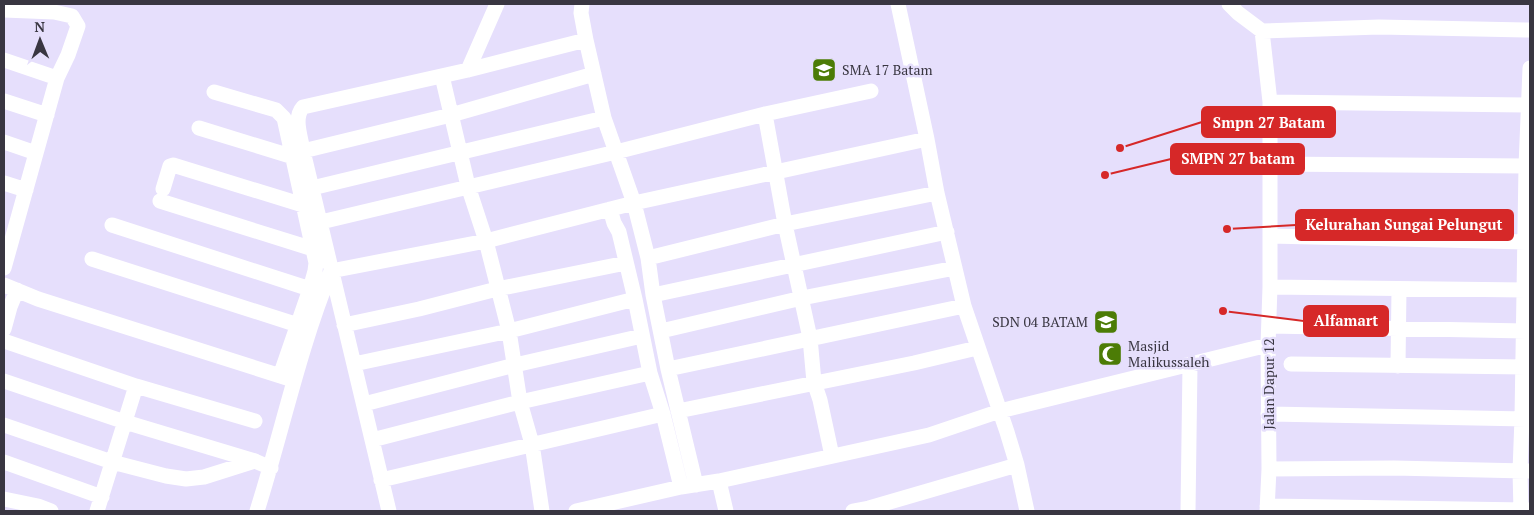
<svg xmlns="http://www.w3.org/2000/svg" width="1534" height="515" viewBox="0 0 1534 515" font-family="'PT Serif',serif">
<rect width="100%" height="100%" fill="#e6dffc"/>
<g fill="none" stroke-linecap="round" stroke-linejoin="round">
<path stroke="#fff" stroke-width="15" d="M582,4L581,13L586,40
M898,4L927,139
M1229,4L1238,13L1262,31L1270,102V287L1268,345L1269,469L1267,511
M4,10L54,12L72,16L78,26L68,55L57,78L4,268
M1262,31L1379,27L1530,30
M4,60L57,78
M468,70L497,4
M442,76L468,186L486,241L509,331L520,402L532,444L542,511
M214,92L276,110L284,118L316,263L315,271L310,289L280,376
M4,101L47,115
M1270,102L1528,105
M765,114L785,224L810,338L814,382L820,400L832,456
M199,128L300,159
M4,142L36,153
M303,151L451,115L594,74
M1270,164L1526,166
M4,183L26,190
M312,188L604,118
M163,189L170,166L173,165L303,205H310
M160,201L313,249L321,247
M610,209L614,223L619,232L635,299L650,373L663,414L681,487
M321,222L616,152L765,114L871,91
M112,225L310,289
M1270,236L1530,242
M648,258L785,224L937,193
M92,259L298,325
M4,285L38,299L287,378
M1270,287L1530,290
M653,295L947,232
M344,325L419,309L497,289L626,263
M1269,326L1530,331
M4,329L10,307L17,290
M661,331L802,298L955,268
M4,341L136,386L255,421
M354,364L509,331L635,299
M1291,364L1530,367
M1398,366L1399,289
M668,369L964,306
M4,381L125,422L255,461L271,468
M364,404L515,365L642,336
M678,411L914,363L977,348
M1268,414L1530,419
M4,425L112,462L166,476L186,479L204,477L255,461
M372,440L520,402L650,373
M4,462L102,497
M1269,469L1394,468L1530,471
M381,480L663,414
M719,481L726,511
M4,499L38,506L51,511
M1267,506L1530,510
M97,511L136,386
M257,511C282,432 299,349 331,271L486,241L634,203L927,139L937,193L964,306L1007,432L1017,465L1027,511
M389,511L303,151C301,137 293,118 303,107L468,70L586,40L604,118L634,203L648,258L653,295L668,369L696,485
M576,511L681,487L719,481L929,435L1000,411L1268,345
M853,511L869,508L1017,465
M1188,511L1190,365
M1521,511L1520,471L1522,418L1526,166L1530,68"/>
</g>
<defs>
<symbol id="school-square" viewBox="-11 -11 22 22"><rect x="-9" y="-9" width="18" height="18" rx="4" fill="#4c7c06" stroke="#e6dffc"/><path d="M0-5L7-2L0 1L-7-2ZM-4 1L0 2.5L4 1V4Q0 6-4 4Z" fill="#fff"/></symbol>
<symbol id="mosque-square" viewBox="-11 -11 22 22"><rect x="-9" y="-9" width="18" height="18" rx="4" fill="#4c7c06" stroke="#e6dffc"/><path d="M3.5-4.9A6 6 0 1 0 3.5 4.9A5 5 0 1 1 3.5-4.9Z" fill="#fff"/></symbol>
</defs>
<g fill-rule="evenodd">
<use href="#school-square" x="810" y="56" width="28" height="28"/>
<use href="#school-square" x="1092" y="308" width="28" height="28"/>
<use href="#mosque-square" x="1096" y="340" width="28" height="28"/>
</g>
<g text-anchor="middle" stroke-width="5" stroke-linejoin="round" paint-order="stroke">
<g font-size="14" fill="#393641" stroke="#e6dffc" text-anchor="start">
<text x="842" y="75">SMA 17 Batam</text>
<text x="1088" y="327" text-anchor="end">SDN 04 BATAM</text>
<text x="1128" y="351">Masjid<tspan x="1128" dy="16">Malikussaleh</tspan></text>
</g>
<g font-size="14" fill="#393641" stroke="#e6dffc">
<text transform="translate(1269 384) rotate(-90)" y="5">Jalan Dapur 12</text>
</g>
</g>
<path fill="none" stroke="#d62828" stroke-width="2" d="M1120 148L1202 122M1105 175L1171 159M1227 229L1296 225M1223 311L1304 321"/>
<g fill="#d62828" stroke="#e6dffc" stroke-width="2">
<circle cx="1120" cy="148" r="5"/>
<circle cx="1105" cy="175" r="5"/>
<circle cx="1227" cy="229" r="5"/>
<circle cx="1223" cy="311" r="5"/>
</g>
<g fill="#d62828" stroke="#d62828" stroke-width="2">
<rect x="1202" y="107" width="133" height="30" rx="5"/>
<rect x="1171" y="144" width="133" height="30" rx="5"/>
<rect x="1296" y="210" width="217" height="30" rx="5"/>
<rect x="1304" y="306" width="84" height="30" rx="5"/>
</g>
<g font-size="15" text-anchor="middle" font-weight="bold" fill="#fff">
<text x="1269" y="128">Smpn 27 Batam</text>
<text x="1238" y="164">SMPN 27 batam</text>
<text x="1404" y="230">Kelurahan Sungai Pelungut</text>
<text x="1346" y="326">Alfamart</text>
</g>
<rect width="1534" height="515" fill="none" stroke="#393641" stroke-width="10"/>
<g transform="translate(40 40) rotate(359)" stroke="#e6dffc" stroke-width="4" paint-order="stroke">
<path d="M0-4L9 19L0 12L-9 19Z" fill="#393641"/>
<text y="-8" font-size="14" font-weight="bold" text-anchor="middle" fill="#393641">N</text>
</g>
</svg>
